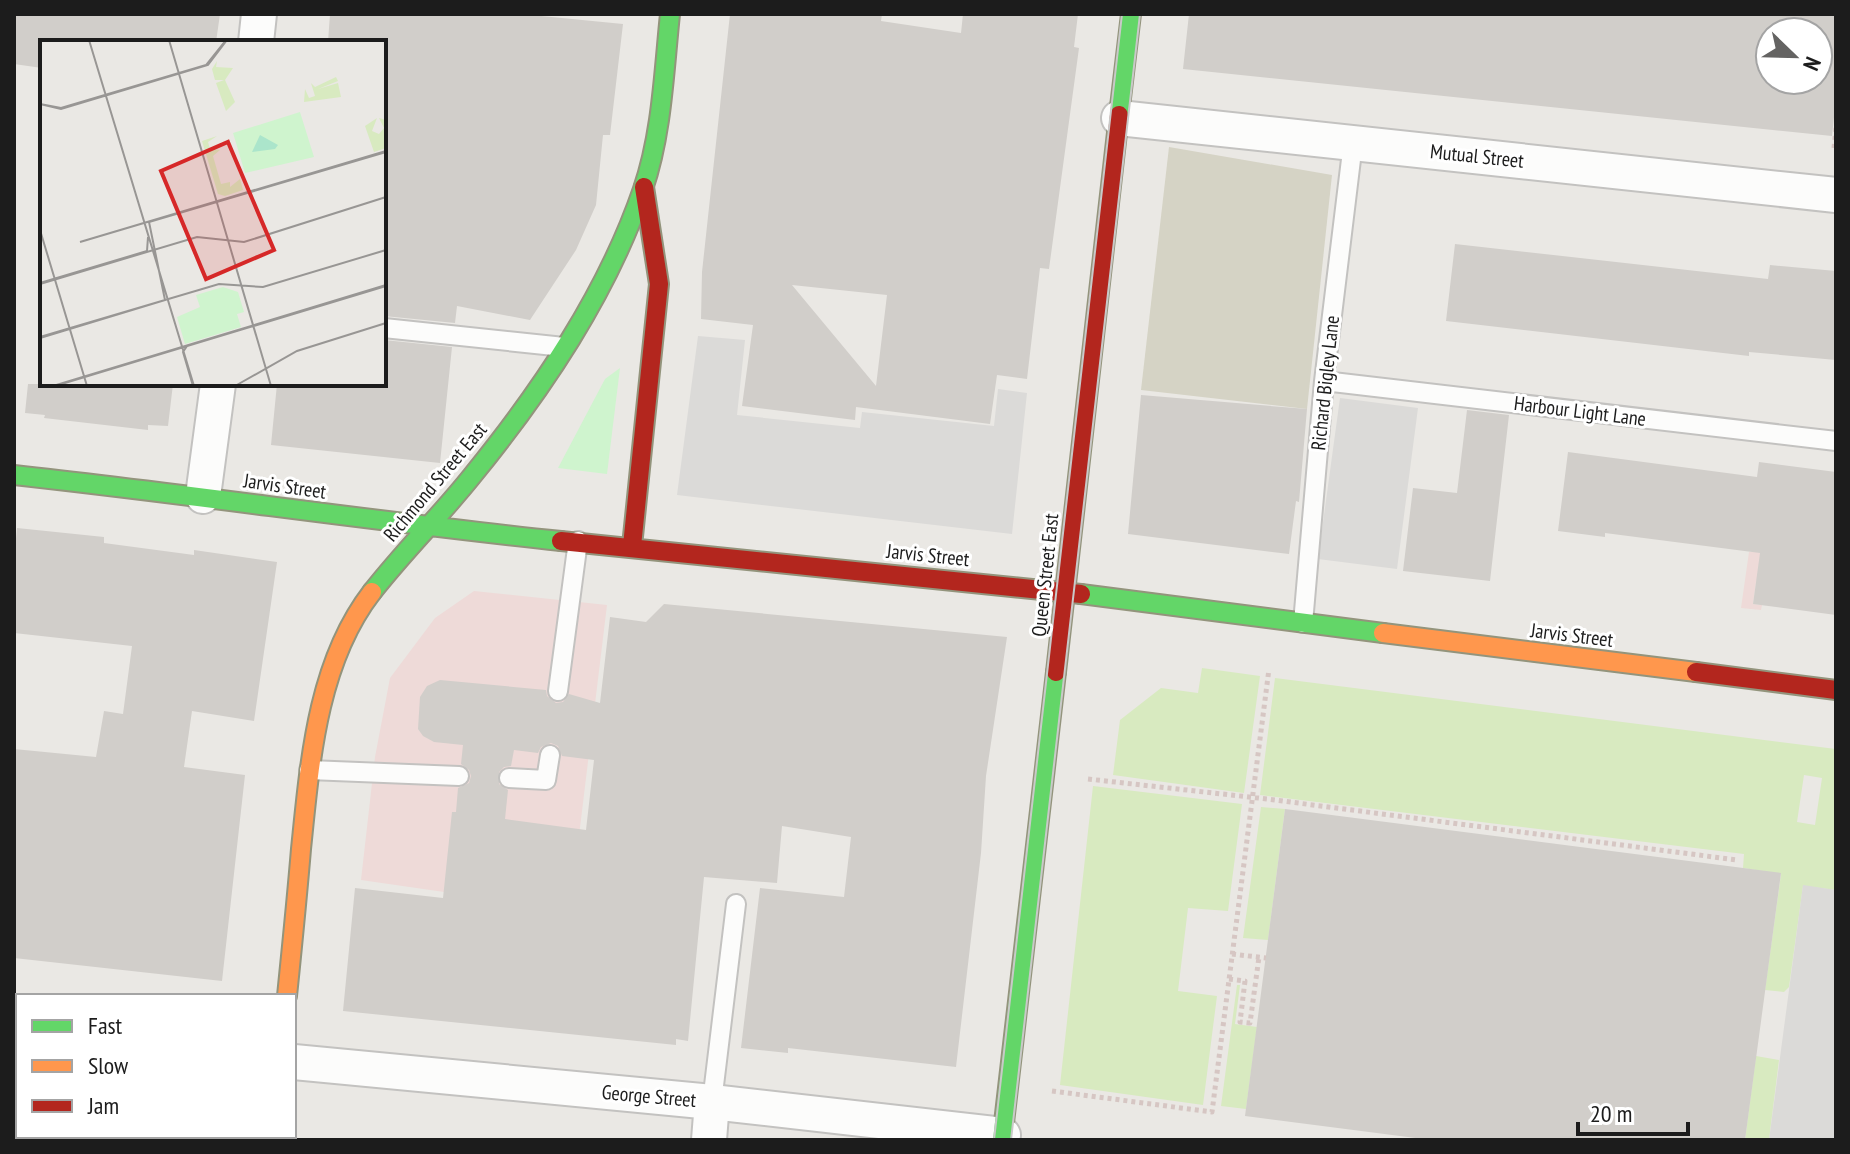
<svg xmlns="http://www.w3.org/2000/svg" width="1850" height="1154" viewBox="0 0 1850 1154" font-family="'PT Sans Narrow',sans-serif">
<rect width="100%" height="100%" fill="#eae8e4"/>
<path fill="#eedad8" d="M1772,542L1756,582L1753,604L1762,605L1761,610L1741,608L1749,552H1754Z
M474,591L607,605L570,910L361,880L375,757L390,678L435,618Z"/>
<path fill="#d5d3c5" d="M1169,147L1332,175L1307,409L1141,390Z"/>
<path fill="#d8eac0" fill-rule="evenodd" d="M1202,668L1260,676L1244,793L1113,775L1120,720L1161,688L1198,693Z
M1275,678L1836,749V890L1803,886L1789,987L1784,992L1765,990L1781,874L1743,868L1744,854L1260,795ZM1804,775L1822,778L1815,825L1797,822Z
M1093,786L1242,804L1228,911L1188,908L1178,991L1217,996L1203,1105L1060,1085Z
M1261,807L1285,809L1268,940L1243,938Z
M1237,985H1240L1235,1024L1257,1027L1246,1109L1221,1106Z
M1756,1056L1779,1060L1769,1140H1745Z"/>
<path fill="#cff4ce" d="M620,368L607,474L558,468L605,379Z"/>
<path fill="#dbdad8" d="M698,336L745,340L737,415L860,428L862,412L994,426L998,389L1027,393L1012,534L677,495Z
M1340,398L1418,408L1397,569L1318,559Z
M1803,885L1836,890V1140H1769Z"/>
<path fill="#d1ceca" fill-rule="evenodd" d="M14,14H220L216,42H42V68L14,64Z
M330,14H521L623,24L610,135H603L596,205L576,250L530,320L457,306L455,323L384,316V42H328Z
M730,14H882L881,21L961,33L963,14H1078L1074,47L1079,48L1049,269L1040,268L1027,379L997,375L990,424L856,407L855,420L742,406L753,325L701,319L702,272ZM792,285L887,295L876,386Z
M1189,14H1836V98L1832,136L1183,69ZM1770,32H1818V80H1770Z
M1455,244L1768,279L1770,265L1836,271V360L1749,352V356L1446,321Z
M384,340L452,347L440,463L271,445L277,384H384Z
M28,384H173L168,426L148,425V430L44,418L45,415L25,413Z
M1141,395L1307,409L1299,502L1296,501L1289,554L1128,534Z
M1467,410L1509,415L1490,581L1403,571L1413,488L1457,493Z
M1568,452L1757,477L1759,462L1836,472V615L1753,604L1760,553L1605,533V537L1558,531Z
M17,528L104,537V543L194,555V550L277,562L254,721L192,711L184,767L245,775L222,981L14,958V749L96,757L104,711L123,714L132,646L14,633V559Z
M664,604L1007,637L986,776L981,853L956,1067L788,1048V1053L741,1048L760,888L844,897L851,837L782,826L777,883L704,877L688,1041L676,1039V1045L343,1011L355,888L443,898L452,812H456L458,788L469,783L471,776L469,770L461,764L463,745L434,742L423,736L418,729L420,697L427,686L440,680L546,690L547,696L556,703L563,702L569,694L600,703L610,617L646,622ZM551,743L558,746L562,756L594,760L586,830L505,819L508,790L499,784V772L504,767L511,766L514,750L538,753L541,747Z
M1285,809L1781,873L1745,1140H1431L1245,1116Z"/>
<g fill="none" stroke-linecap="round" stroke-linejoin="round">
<defs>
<path id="lane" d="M384,328L564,347
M1324,381L1836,441
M1303,623L1324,381L1353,143
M558,691L578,541
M309,770L459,776
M509,778L546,780L550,755
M712,1102L736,904"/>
<path id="street" d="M256,42L259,14
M1119,118L1836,195
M203,496L218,384
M14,1033L18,1034
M294,1062L712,1102L1003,1135
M709,1140L712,1102"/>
<path id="fast" d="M1119,115L1131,14
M14,475C197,495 378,522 561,541
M372,592C404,551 440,516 472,476C542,390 607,294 643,189C662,134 664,71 670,14
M1081,594L1383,633
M1002,1140L1056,672"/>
<path id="slow" d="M1383,633L1696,672
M287,996C292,947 297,898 301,849C310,762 317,663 372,592"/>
<path id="jam" d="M561,541L1081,594
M632,546L659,284L644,187
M1056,672L1119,115
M1696,672L1836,690
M273,1140L274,1136"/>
</defs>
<use href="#lane" stroke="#c3c2c0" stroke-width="22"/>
<use href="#street" stroke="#c3c2c0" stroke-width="38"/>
<use href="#fast" stroke="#93947c" stroke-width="22"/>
<use href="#slow" stroke="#93947c" stroke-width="22"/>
<use href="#jam" stroke="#93947c" stroke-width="22"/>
<path stroke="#d6c6c3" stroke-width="5" stroke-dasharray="4 4" stroke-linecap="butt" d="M1834,148L1836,128
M1088,779L1267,799L1737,860
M1232,954L1266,958
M1229,979L1245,981L1240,1022L1250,1023L1259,957
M1052,1091L1212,1112L1269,669"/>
<use href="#lane" stroke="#fcfcfb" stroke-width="18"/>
<use href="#street" stroke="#fcfcfb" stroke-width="34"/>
<use href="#fast" stroke="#63d668" stroke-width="18"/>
<use href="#slow" stroke="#ff974d" stroke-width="18"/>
<use href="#jam" stroke="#b3261e" stroke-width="18"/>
<path stroke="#c9c9c8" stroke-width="2" d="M994,1140L1122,14
M1011,1140L1140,14"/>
</g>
<g text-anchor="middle" stroke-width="6" stroke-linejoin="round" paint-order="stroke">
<g font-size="20" fill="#1c1c1c" stroke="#fff">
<text transform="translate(1477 156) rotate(6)" y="7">Mutual Street</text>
<text transform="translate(1325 383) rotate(-84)" y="7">Richard Bigley Lane</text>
<text transform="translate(1580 411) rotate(7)" y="7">Harbour Light Lane</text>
<text transform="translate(435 482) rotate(-50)" y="7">Richmond Street East</text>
<text transform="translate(285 486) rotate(8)" y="7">Jarvis Street</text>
<text transform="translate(928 555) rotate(6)" y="7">Jarvis Street</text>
<text transform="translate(1045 575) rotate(-84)" y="7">Queen Street East</text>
<text transform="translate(1572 635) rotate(7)" y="7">Jarvis Street</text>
<text transform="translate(649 1096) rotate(5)" y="7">George Street</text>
</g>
</g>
<g transform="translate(40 40)">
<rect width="346" height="346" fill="#eae8e4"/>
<path d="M177,21L176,27L193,28L185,40L195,62L186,71L176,43L184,40H175L172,29ZM296,37L298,41L278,49L298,43L301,57L264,62L265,49L269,58L275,56L271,43L275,47ZM337,78L332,91L339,94L344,88L339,78L346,80V108L334,112L325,86ZM177,96L168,102L170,109L180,110L173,116L181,144L190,142V147L200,139L203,150L185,156L178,154L162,101Z" fill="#d8eac0"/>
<path d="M260,72L274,117L205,133L193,93ZM183,247L198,252L204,272L197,274L201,287L145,304L137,277L160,267L156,255Z" fill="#cff4ce"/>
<path d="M220,95L238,105L235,109L212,112Z" fill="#abe5cb"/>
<path fill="none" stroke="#989694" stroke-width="2" d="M49,0L154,346M129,0L231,346M0,64L21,68L166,25L186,0M0,64L21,69L168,25L187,0M0,190L47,346M40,202L346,111M0,243L107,211L108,197M0,244L157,197L204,202L346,157M0,297L179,244L223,247L346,210M0,298L125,260L109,182L346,112M147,306L143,312L153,346M13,346L346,245M15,346L346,246M195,346L257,311L346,283"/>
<path fill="#d62828" fill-opacity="0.15" stroke="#d62828" stroke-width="4" d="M188,102L234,210L166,239L121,131Z"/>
<rect width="346" height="346" fill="none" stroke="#1c1c1c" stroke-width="4"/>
</g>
<rect width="1850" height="1154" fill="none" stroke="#1c1c1c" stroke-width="32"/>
<rect x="16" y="994" width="280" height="144" fill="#ffffff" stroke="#a4a4a4" stroke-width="2"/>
<rect x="32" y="1020" width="40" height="12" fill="#63d668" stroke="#a4a4a4" stroke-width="2"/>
<text x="88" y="1034" font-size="24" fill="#1c1c1c">Fast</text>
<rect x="32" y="1060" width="40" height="12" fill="#ff974d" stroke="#a4a4a4" stroke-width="2"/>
<text x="88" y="1074" font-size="24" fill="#1c1c1c">Slow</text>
<rect x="32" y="1100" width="40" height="12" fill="#b3261e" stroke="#a4a4a4" stroke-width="2"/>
<text x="88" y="1114" font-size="24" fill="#1c1c1c">Jam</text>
<g transform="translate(1794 56) rotate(113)"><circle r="38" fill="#ffffff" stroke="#a4a4a4" stroke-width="2"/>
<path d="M0-6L14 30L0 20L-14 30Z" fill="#646362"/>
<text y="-12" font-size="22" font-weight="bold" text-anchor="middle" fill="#1c1c1c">N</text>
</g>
<path d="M1578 1122v12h110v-12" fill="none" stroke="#1c1c1c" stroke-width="4"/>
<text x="1590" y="1122" font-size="24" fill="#1c1c1c" stroke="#ffffff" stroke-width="6" paint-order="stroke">20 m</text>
</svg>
